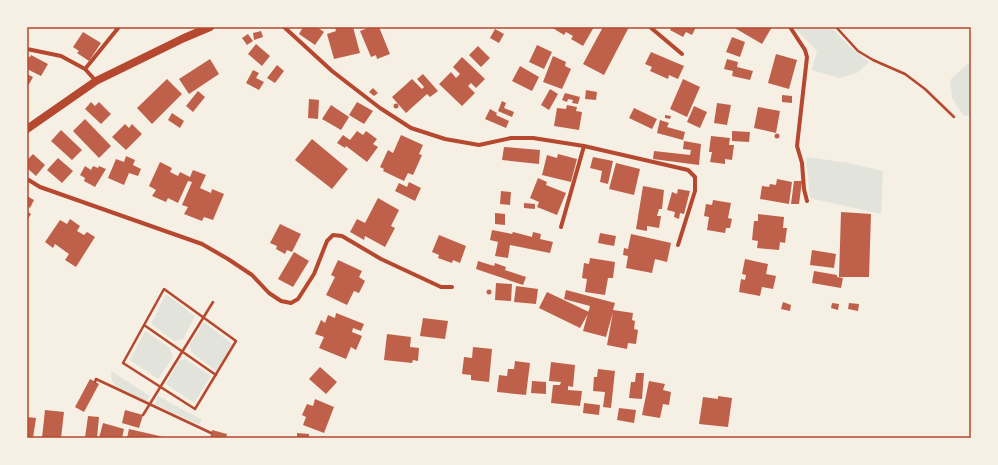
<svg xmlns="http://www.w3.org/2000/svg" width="998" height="465" viewBox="0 0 998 465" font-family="Roboto,sans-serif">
<rect width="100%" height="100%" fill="#f6efe4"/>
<path fill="#e2e4dc" d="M794,27H831L849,46L869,62L857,73L839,78L812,70L817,51Z
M971,61V115L964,116L952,98L950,80Z
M806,157L849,163L883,171L881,214L810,198Z
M166,294L195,316L183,339L174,341L151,324Z
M204,322L232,344L216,371L191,352L190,344Z
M145,331L170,348L173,357L158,379L130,360Z
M185,359L211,376L194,403L166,384L179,361Z
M111,371L150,396L146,401L116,387L112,381Z
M158,396L202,420L199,425L155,404Z"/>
<path fill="#bf614a" d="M303,27H317L324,32L315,45L299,34Z
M335,27H353L360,53L334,59L327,34L336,31Z
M371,27H379L390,54L377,59L376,55L371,57L360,31Z
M551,27H594L583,46L571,39L573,36L566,32L564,35Z
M603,27H629L604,75L583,64Z
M672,27H696L692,35L686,32L683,37L670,30Z
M733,27H772L762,44Z
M495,29L504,34L499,43L490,38Z
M261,31L263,37L254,40L253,33Z
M83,32L101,43L89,61L77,53L79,51L73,47Z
M248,34L253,41L247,45L242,38Z
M732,37L745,42L740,57L726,52Z
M256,44L270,56L262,66L248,54Z
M537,45L552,52L544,69L529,62Z
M478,46L490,58L481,67L469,55Z
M651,52L684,66L678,79L669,75L668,79L650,71L652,67L645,64Z
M776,54L797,60L789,89L768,83Z
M31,55L48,64L41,76L27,69V56L30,57Z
M553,56L566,62L565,66L571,69L562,89L543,82Z
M462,57L485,79L476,88L471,83L468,86L475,93L462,106L439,84L451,72L456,78L460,74L453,67Z
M210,59L219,74L189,94L179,79Z
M727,59L738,62L737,67L753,71L750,80L732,76L733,71L724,69Z
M277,65L284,71L275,83L267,78Z
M520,66L539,77L532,91L512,81Z
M253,70L259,73L256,78L264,82L259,90L246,83Z
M27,74L33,77L27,88Z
M423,74L438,91L430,97L427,94L406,113L392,97L412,79L422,89L424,87L417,79Z
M167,79L182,94L152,124L137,108Z
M683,79L700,87L687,117L670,109Z
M373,88L378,93L374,96L369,92Z
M550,89L558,94L549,110L541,105Z
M586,90L597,92L596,100L585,99Z
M198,91L205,97L193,112L186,106Z
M565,93L580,97L578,104L572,103L573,100L568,99L567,102L562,100Z
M782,95L792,96V103L782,102Z
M309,99L319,100L318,119L308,118Z
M502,101L506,103L504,108L514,112L512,117L498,111Z
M91,102L95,106L99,102L111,114L101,124L85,109Z
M357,102L373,111L364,124L349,115Z
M717,103L731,105L727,125L714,123Z
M393.5 106a2.5 2.5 0 1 1 5 0a2.5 2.5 0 1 1-5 0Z
M331,105L349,117L341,130L322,119Z
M567,105L577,107L576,111L582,112L579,130L554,126L557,108L566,109Z
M694,106L707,112L700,128L687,122Z
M758,107L780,111L776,133L754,128Z
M634,108L657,119L652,129L629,118Z
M490,109L497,113L496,115L509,121L506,128L485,119Z
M172,113L184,121L180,128L168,120Z
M665,115L671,116L670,119L665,118Z
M85,119L111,146L99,158L73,131Z
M660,120L669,123L667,127L685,132L683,140L657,133Z
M125,124L129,128L132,124L142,134L126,150L112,137Z
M61,130L82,150L72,160L51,141Z
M357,131L363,135L366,131L377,139L373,144L378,147L367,162L346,146L345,148L337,143L343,135L350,140Z
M732,131L750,132L749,142L732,141Z
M774.5 136a2.5 2.5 0 1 1 5 0a2.5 2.5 0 1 1-5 0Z
M401,135L423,145L419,154L422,155L413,175L408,173L404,181L383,171L384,169L380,167L388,150L393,153Z
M711,136L730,138L729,145H734L732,160L725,159V164L710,162L712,152H709Z
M312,139L348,169L332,189L295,160Z
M684,141L701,144L699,165L653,159L654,151L690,155L691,150L683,149Z
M504,147L540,150L539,164L502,160Z
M33,154L45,165L36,176L27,168V160Z
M558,154L577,159L571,182L542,175L547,155L557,158Z
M126,156L135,160L133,165L141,169L138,176L129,173L124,185L108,178L116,159L124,162Z
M593,157L613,161L608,184L600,182L602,171L590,168Z
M58,158L73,171L62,183L47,170Z
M160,162L172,168L170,172L178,176L180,172L190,177L193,170L206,175L200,188L211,193L212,189L224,194L213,220L204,217L202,221L184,214L188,207L182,205L192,182L188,181L178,203L168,198L166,202L152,196L156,190L149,186Z
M616,163L640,169L634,195L609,189Z
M85,166L91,170L93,166L98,168L99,166L106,169L95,187L84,181L85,178L80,175Z
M538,178L547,182L546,185L566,193L557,215L537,207L539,202L530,198Z
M777,179L792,182L789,204L760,199L762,186L769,187L770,184L776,185Z
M794,181H802L799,204H791Z
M409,182L421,188L415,201L395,191L399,183L407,187Z
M643,186L664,190L662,209H659L657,216H661L659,228L647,226V231L636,229Z
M678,189L690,191L684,214L680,213L679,219L674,217L675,212L667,210L672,192L677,194Z
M501,191L511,192L510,205L500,204Z
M27,196L34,200L30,208L27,206Z
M378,198L399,210L391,226L395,228L385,247L365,236L364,240L350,232L357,219L365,223Z
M713,200L731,203L728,218L732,219L730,228H726L725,233L707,230L709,217L704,216L706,204L712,205Z
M524,203L535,204V209L524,208Z
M27,211L31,214L28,219L27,218Z
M841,212L871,214L869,277H839Z
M495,213L505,214V225L495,224Z
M758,214L784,217L783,228H787L785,243L780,242L779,250L757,248L758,241L752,240L754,221H758Z
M70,219L80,226L77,231L84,235L87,232L95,237L76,267L65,260L69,254L55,244L53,248L45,242L60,220L67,224Z
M280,224L301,234L292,252L287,250L285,254L276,249L277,246L270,243Z
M492,230L512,234L513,232L532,237L533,232L541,234L540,239L553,242L550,253L510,245L508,258L495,256L498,242L490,240Z
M600,233L616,236L614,246L598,243Z
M631,234L671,243L667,262L655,259L652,273L626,268L628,256L623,255L624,248L628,249Z
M439,235L466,246L460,263L453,260L452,263L438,258L439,255L432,252Z
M812,250L836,254L834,268L810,265Z
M294,252L309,261L293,287L278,279Z
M590,258L615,262L613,278H608L605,295L585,292L587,279L582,278L584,263L589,264Z
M745,259L768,264L766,274L776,276L773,289L762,287L760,296L739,292L741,279L745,280L746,275L742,274Z
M338,260L362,271L359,277L365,281L359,293L354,291L347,305L326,295L335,277L331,275Z
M478,261L494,266L495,263L506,267L505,270L526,277L523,285L476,269Z
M814,271L837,275V277L843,278L841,288L812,283Z
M496,283L512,284L511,301L495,300Z
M516,286L538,289L536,304L514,302Z
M486.5 292a2.5 2.5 0 1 1 5 0a2.5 2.5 0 1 1-5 0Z
M566,290L615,303L613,310L633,313L632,320L635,321L634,329L638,330L636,344L628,343L627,349L607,345L613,312L606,337L583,331L590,306L564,299Z
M547,292L589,312L580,328L539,308Z
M783,302L791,305L790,311L781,309Z
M832,303L839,304L838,310L831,308Z
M849,303L859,304L858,311L848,309Z
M336,313L364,324L361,331L353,328L352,332L362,336L356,350L351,347L346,359L319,348L324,337L315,334L321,320L325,323L328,315L335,318Z
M423,318L448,321L445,339L420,336Z
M387,334L411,337L410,347L419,348L418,361L413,360L412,363L384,360Z
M473,347L492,349L489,382L471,380V375L462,374L464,357L472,358Z
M515,361L530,363L526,395L497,392L499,375L507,376L508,369H514Z
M551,362L575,365L573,387L568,386V390L582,391L580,406L551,403L553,385H560L561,382L549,381Z
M320,367L337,382L326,394L309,379Z
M598,369L615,371L611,408L603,407L605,392L593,391L594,377H597Z
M636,373H644L642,399L629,398L631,382H635Z
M90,379L99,384L84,412L75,407Z
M532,381L546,382V394L531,393Z
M649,381L665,384L663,390L671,392L669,405L663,404L660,418L642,415Z
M718,396L732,398L728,427L699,424L703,397L718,399Z
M315,399L334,407L324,433L303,425L306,417L302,415L307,404L313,406Z
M584,403L600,405L599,415L583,413Z
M619,408L636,410L634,423L617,420Z
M45,410L64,412L61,438H42Z
M125,410L143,415L139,428L122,423Z
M88,416L99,417L97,438H85Z
M27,417L36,418L33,438H27Z
M103,423L124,429L122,438H99Z
M129,429L164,437V438H127Z
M212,430L227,434L226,438H210Z
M297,433L309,434V438H297Z"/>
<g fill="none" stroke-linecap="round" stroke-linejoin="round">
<path stroke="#b5482f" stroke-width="2.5" d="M836,27L858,51L873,60L905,74L925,89L954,117
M164,289L236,341L195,409L123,363Z
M144,325L216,375
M95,382L96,379L211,433
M143,415L213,302"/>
<path stroke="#b5482f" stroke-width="4" d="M284,27L332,71L380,108L411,128L445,139L479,145L511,138H533L584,146L688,170L695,177V191L678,245
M650,27L682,54
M790,27L805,50L807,57L797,146L802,163L804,189L807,201
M27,49L61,56L85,69L96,81
M85,69L119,27
M27,179L40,187L202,244L228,259L252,275L269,293L281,301L291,303L298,299L314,274L327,241L333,235L342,236L381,259L441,287H452
M561,227L584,146"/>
<path stroke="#b5482f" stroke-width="8" d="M27,129L96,81L184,38L210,27"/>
</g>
<rect width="998" height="465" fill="none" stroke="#f6efe4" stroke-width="56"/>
<rect x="28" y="28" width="942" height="409" fill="none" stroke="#b5482f" stroke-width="1.5"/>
</svg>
